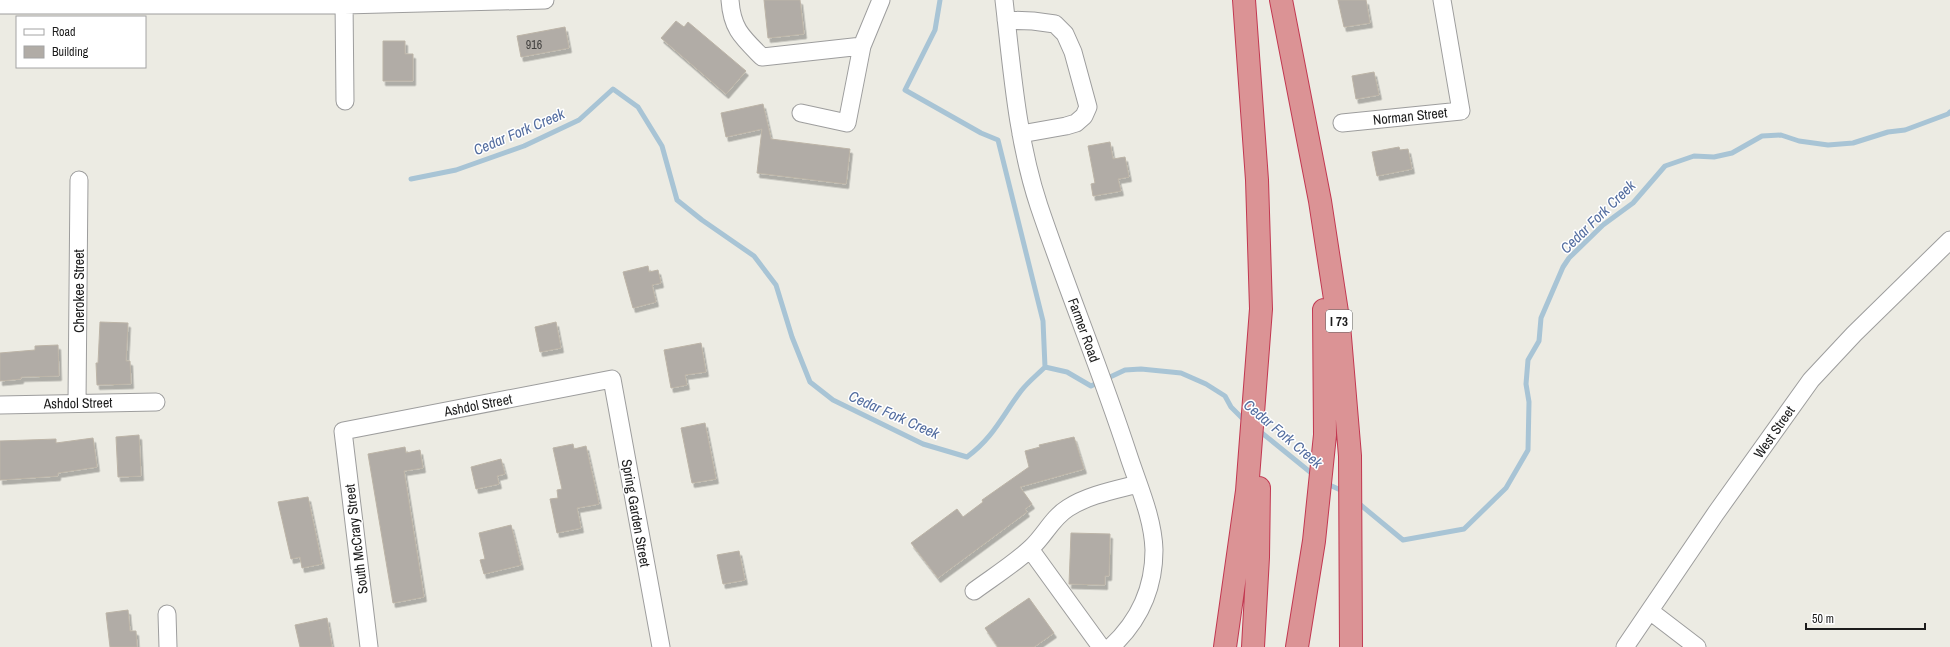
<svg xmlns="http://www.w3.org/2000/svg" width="1950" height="647" viewBox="0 0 1950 647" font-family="'Archivo Narrow',sans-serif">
<defs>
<filter id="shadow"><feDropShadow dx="2.5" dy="4.5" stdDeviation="0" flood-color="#0004"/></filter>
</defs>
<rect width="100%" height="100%" fill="#ecebe3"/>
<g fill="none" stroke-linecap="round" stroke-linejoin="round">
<path stroke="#a8c4d5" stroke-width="5" d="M940,0L935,30L905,90L981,133L998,140L1043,321L1045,367
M411,179L456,170L524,146L579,120L613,89L638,107L662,146L677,200L702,220L754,256L776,285L792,337L810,382L833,400L923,444L967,457C994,437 1002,416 1021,391C1028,382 1037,375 1045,367L1067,372L1091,386L1125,370L1141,369L1181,373L1206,384L1225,396L1231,407L1246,422
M1257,429L1315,476
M1325,483L1345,492
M1357,502L1403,540L1464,529L1506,488L1528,450L1529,402L1526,384L1528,360L1539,341L1541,318L1563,267L1569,258L1603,225L1633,203L1665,166L1694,156L1714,157L1732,153L1762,136L1781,135L1799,141L1828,145L1853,143L1888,132L1905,130L1948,114L1950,112"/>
</g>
<path fill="#b1aca6" stroke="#bcb4a7" filter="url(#shadow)" d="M764,0H800L804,34L768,38Z
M1338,0H1366L1370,23L1344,27Z
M676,21L684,27L688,22L746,71L726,94L661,38Z
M565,27L569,48L521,57L517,36Z
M383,41H405V54H413V81H383Z
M1374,72L1379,95L1356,99L1352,76Z
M763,104L771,139L850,149L846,184L757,173L762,129L726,137L721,113Z
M1110,142L1113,159L1125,157L1129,177L1118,179L1121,191L1093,196L1091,184L1095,183L1088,146Z
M1399,147L1400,150L1408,149L1412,169L1377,176L1372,152Z
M648,266L649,272L658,270L661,283L652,285L656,302L633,308L623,272Z
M100,322L128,323L126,361H130L131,384L97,385L96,363H98Z
M556,322L561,348L540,352L535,327Z
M701,343L706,372L685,375L687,385L671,388L664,350Z
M58,345L59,376L21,377V379L0,381V353L35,350V346Z
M705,423L716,479L692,483L681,428Z
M139,435L141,476L118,477L116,437Z
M1074,437L1084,469L1020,487L1032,504L1025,509L1027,512L938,578L911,543L957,509L963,517L983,502L982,500L1029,467L1025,451L1040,447L1039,445Z
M93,438L97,467L58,473V476L0,480V441L56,439V443Z
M573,444L574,449L586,446L599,504L577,508L581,528L557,533L550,499L558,498L557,490L562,489L553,448Z
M405,447L406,453L420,450L423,468L404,471L424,597L393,603L368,454Z
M501,459L505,474L497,476L499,484L476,489L471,467Z
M308,497L322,564L302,568L300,557L291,559L278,502Z
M511,525L521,565L484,574L480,560L485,559L479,533Z
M1071,533L1110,534L1109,576H1105V585L1069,584Z
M739,551L745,580L723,584L717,555Z
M1029,598L1054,633L1034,647H998L985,628Z
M128,610L130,631H136L137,647H110L106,613Z
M327,618L332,647H300L295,625Z"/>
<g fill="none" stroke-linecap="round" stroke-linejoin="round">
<defs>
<path id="minor" d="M344,0L345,101
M730,0C732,29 742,37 762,57L862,46L881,0
M1004,0C1012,69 1017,140 1039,206C1067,289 1101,371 1128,454C1138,485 1153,517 1154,550C1154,588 1139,621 1111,647
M0,5H344L545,0
M1006,20L1033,21L1055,24L1065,34L1073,52L1088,107L1084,116L1076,123L1066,126L1021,134
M801,113L847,123L862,46
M1342,123L1461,111L1442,0
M77,403L79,180
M0,405L156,402
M1030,549L1101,647
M974,591C993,577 1014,564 1031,548C1045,535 1052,518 1068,508C1088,495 1115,490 1138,484
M1650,611L1697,647
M167,614L168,647
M369,647L343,431L612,379L661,647
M1625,647L1716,513L1811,380L1854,334L1950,240"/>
<path id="highway" d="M1281,0L1320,201L1339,325L1350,456L1351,647
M1225,647L1247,491L1261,309L1257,180L1244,0
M1253,647L1258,557L1259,488
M1297,647L1314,541L1325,435L1324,310"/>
</defs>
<use href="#minor" stroke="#9d9d9d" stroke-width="19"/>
<use href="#highway" stroke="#c23851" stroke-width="24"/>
<use href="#minor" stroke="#fff" stroke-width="17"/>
<use href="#highway" stroke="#db9395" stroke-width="22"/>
</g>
<g text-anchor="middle" stroke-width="3" stroke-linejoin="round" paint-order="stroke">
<g font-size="12" fill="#41403e">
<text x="534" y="49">916</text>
</g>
<rect fill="#fff" stroke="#606060" stroke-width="1" x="1326" y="310" width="26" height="22" rx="3"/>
<g font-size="13" font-weight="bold" fill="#1c1c1c">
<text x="1339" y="326">I 73</text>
</g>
<g font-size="14" fill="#1c1c1c" stroke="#fff">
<text transform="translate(1410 116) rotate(-6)" y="5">Norman Street</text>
<text transform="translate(79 291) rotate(-90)" y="5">Cherokee Street</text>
<text transform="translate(1084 330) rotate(70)" y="5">Farmer Road</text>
<text transform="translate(78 403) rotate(-1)" y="5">Ashdol Street</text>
<text transform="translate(478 405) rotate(-11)" y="5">Ashdol Street</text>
<text transform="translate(1774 432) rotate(-55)" y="5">West Street</text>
<text transform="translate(636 513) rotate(80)" y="5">Spring Garden Street</text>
<text transform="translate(356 539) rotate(-97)" y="5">South McCrary Street</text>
</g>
<g font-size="15" font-style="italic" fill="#546ea0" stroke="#fff">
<text transform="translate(519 132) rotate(-23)" y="5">Cedar Fork Creek</text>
<text transform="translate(1598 217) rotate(-44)" y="5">Cedar Fork Creek</text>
<text transform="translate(894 415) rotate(24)" y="5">Cedar Fork Creek</text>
<text transform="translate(1283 434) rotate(40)" y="5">Cedar Fork Creek</text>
</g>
</g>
<rect x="16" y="16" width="130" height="52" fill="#ffffff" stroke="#a4a4a4"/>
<rect x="24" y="29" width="20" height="6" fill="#ffffff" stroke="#a4a4a4"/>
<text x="52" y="36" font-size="12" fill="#1c1c1c">Road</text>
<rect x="24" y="46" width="20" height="12" fill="#b1aca6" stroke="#a4a4a4"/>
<text x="52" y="56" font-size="12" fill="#1c1c1c">Building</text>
<path d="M1806 623v6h119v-6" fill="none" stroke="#1c1c1c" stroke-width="2"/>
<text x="1812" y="623" font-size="12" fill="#1c1c1c" stroke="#ffffff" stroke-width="3" paint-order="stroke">50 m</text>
</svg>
